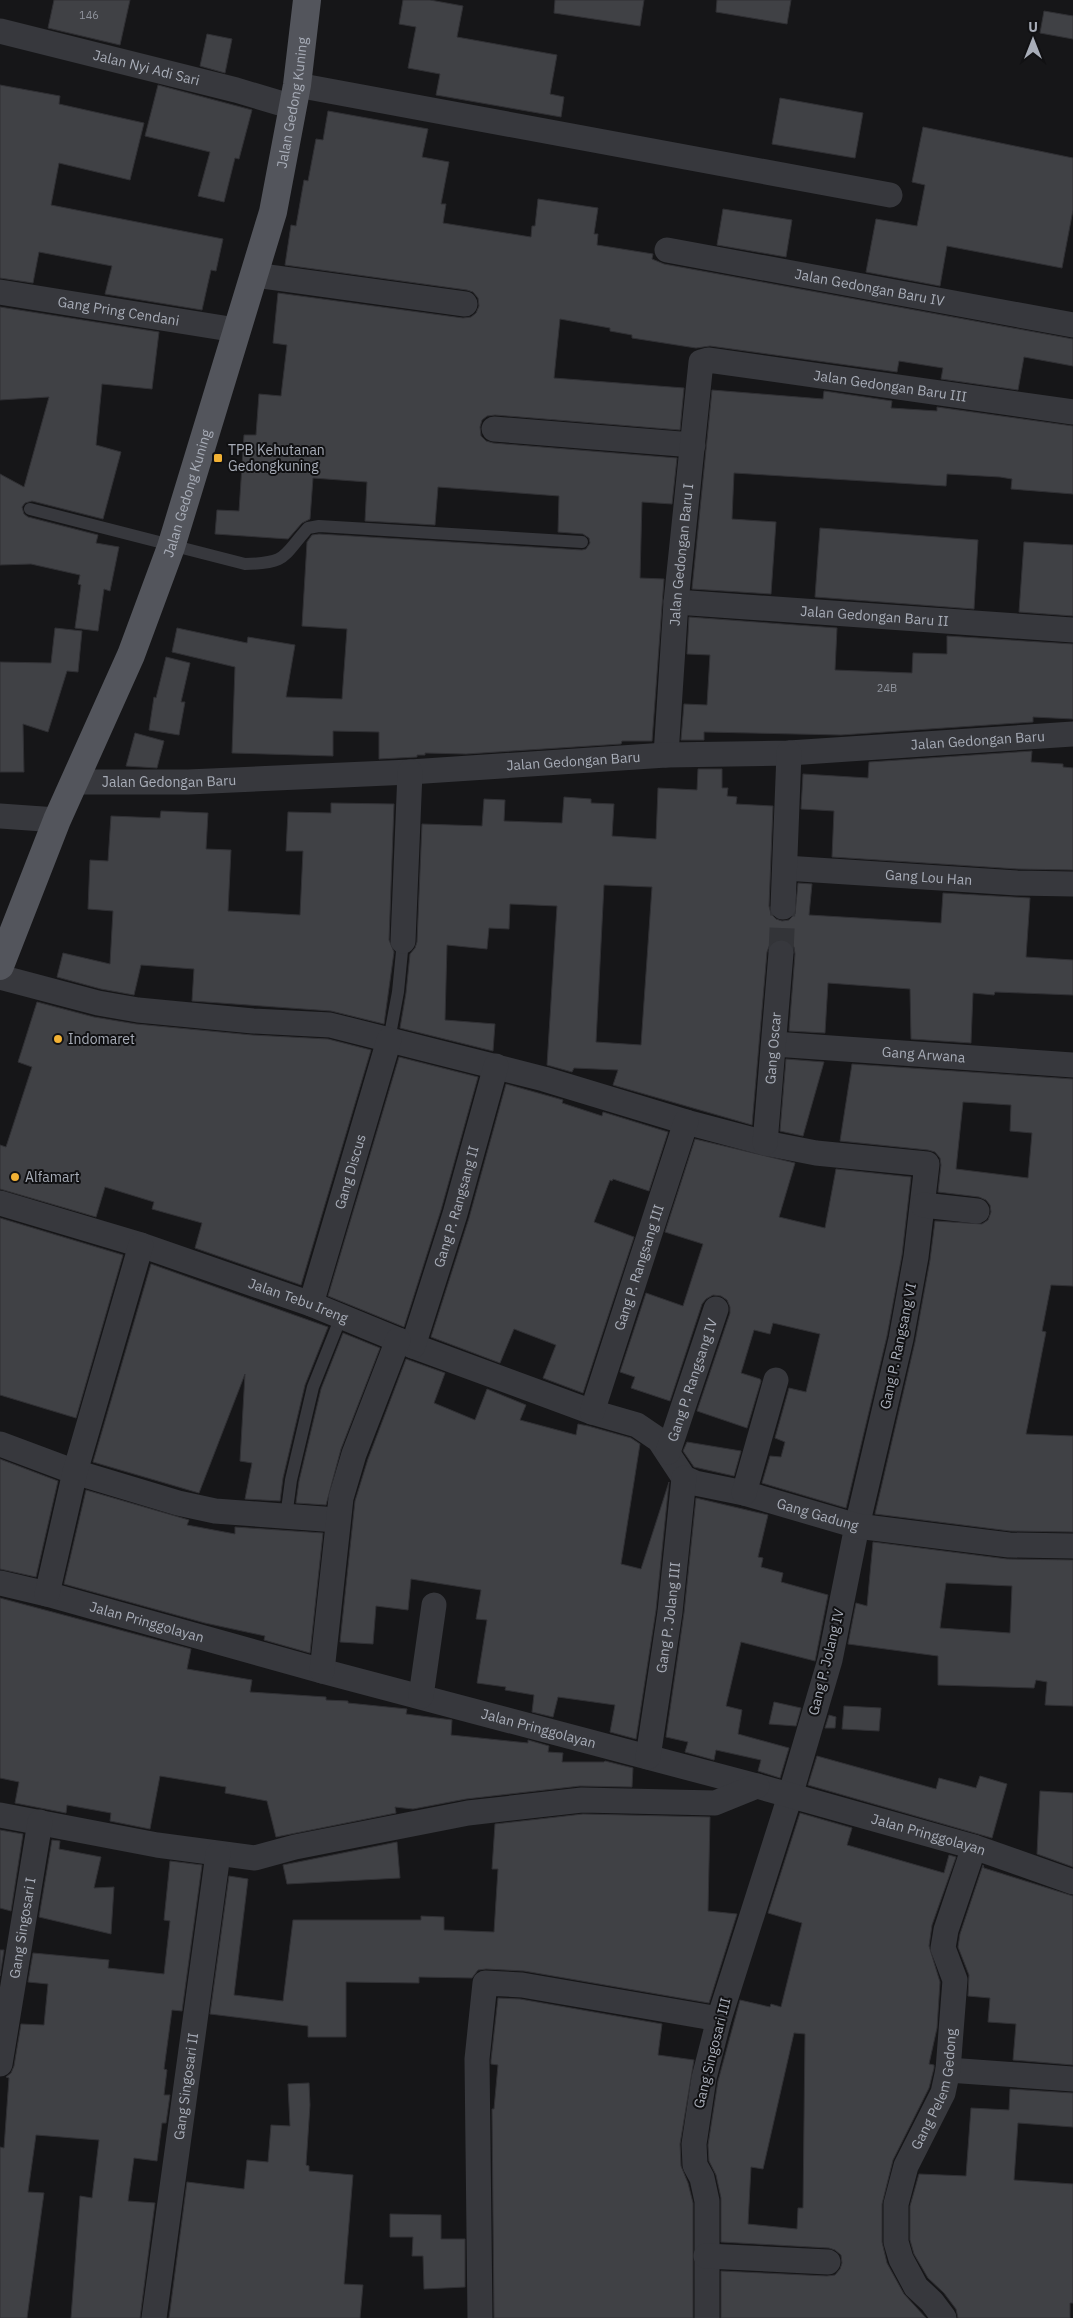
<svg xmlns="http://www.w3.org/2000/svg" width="1073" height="2318" viewBox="0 0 1073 2318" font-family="'IBM Plex Sans',sans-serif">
<rect width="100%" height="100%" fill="#161618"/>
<path fill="#404145" stroke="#303034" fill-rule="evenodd" d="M54,0H130L120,45L48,28Z
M403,0H430L463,6L457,37L557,55L550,94L564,97L561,117L436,95L440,74L408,68L416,27L399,24Z
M555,0H644L640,26L554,13Z
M717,0H791L787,24L716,12Z
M1044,11L1073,16V39L1040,33Z
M207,34L232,39L225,73L200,66Z
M0,85L60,96L59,104L144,123L130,180L59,163L51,205L223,239L216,271L211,270L202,310L105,294L112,266L39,252L33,283L0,278Z
M158,85L252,110L239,159L235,158L224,202L198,196L210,152L145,136Z
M780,98L863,113L855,158L772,144Z
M328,111L428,129L422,157L449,162L441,204H446L443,223L531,237L532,226H535L538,199L598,208L594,234H598L597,245L653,254L652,259L664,264L1073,339V366L1024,357L1018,390L941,379L943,368L899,361L897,372L710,346L696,348L632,338V335L610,331V328L560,319L554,378L684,388L680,430L495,415L487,416L482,420L480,427L481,436L486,441L493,443L677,458L672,504L642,502L640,578L664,579L652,741H622L621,744L466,754L425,753V755H417V757L379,759V732L333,731V756L232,753L235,667L172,652L177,628L247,643L248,637L295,645L286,697L342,699L347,629L302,626L307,542L312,535L319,534L582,550L586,549L590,543L589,538L583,534L558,532L559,496L438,487L435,525L365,521L367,482L313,478L310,519L302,523L288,539L215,534L217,510L239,511L244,435H256L259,394L281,396L287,345L273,343L278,293L463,318L471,317L476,313L479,306L478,298L473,292L467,290L285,265L291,225L296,226L304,180L308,181L316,139L323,140Z
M923,127L1073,158V210L1062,268L947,246L940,286L866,272L876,219L917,226L925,185L912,182Z
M723,209L792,220L786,257L717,245Z
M0,307L159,332L152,389L102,384L96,445L121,452L103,519L32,501L25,503L22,507L24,514L28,517L98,535L96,543L119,547L110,591L104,589L98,631L75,628L81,585L78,584L80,575L31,564L0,565V474L24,487L49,397L0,400Z
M712,390L823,399L824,391L892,401L891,408L937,411V407L1073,426V494L1011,489L1012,479L1000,477L947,474L946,486L734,473L732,519L776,522L771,594L692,589Z
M820,528L978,540L974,609L815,597Z
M1024,542L1073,545V616L1019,612Z
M689,617L837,628L835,670L912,673L913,653L947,654V636L1073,644V719L1033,717V722L841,735L704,732V740H681L684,704L707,705L710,655L687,654Z
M55,628L82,631L78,672L67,671L48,732L23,724L24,772H0V662L51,663Z
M166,657L190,663L181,702H185L179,735L149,730L154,697L156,698Z
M135,733L164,741L157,768L126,766Z
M1032,751L1031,762L1063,764V767L1073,768V870L1018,869L832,857L834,811L801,809L803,774L868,778L869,762Z
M698,769H722V788H728L727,796L737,797L736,804L773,806L769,906L771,914L776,919L782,921L789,920L795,914L798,883L812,884L809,915L941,923L943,893L1030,898L1026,957L1073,960V995L995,992L994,995L973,993L971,1043L911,1039L910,989L828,983L825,1033L789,1031L795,954L794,947L790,942L783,939L775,940L770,944L767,952L752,1125L613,1085L618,1070L574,1068L572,1072L547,1065L557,906L510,904L509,929L489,928L487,949L447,945L445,1020L495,1024L493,1051L400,1028L406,993L410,954L415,948L417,942L422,824L482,826L484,799L505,800L504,821L562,823L564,797L591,799V803L614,804L612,836L656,839L658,788L697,790ZM604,885L652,887L641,1045L596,1042Z
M331,803L394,804L389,940L394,952L384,1024L331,1011L192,1001L194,969L141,965L134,995L101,989L57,977L63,953L110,964L113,911L88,909L90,860L108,861L111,816L160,818L161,811L208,813L206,849L231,850L228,911L300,915L303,851H286L288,812L331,813Z
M37,1002L94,1017L136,1024L252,1035L328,1039L371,1050L301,1285L195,1248L202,1223L152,1209L154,1202L105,1187L96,1217L0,1189V1145L6,1147L32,1067L18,1062Z
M399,1057L478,1077L441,1210L404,1327L328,1296Z
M786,1059L824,1062L803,1136L780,1131Z
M852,1064L1073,1079V1286L1051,1285L1042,1331L1046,1332L1026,1434L1073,1436V1532L1010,1531L875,1514L915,1342L930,1260L935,1221L982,1224L988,1220L991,1212L990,1205L986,1200L979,1197L938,1192L941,1165L940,1158L935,1152L928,1150L840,1141ZM963,1102L1011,1105L1010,1131L1032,1133L1028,1178L956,1169Z
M506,1084L563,1100L562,1103L602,1116L603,1112L668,1132L649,1191L613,1179L612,1181L610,1180L594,1222L634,1237L583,1393L543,1378L556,1345L514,1329L500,1363L431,1337L469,1218Z
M695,1139L795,1163L779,1217L825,1228L836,1169L911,1177L902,1255L887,1336L846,1508L762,1483L770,1456L781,1457L785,1442L775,1438L789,1388L806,1392L820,1334L773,1323L770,1334L754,1330L741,1373L760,1379L761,1381L747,1428L697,1411L730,1313V1307L727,1300L721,1296L713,1295L706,1299L702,1304L670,1401L631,1388L635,1377L620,1372L646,1293L683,1306L703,1244L665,1232Z
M0,1218L123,1255L76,1418L0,1395Z
M151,1264L328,1327L305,1385L283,1478L280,1501L245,1499L252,1463L240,1461L245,1374L199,1493L93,1462Z
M343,1333L380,1348L341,1449L326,1505L296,1503L299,1481L321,1389Z
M406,1359L445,1373L434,1403L475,1420L487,1389L526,1405L520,1420L576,1435L578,1424L588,1426L631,1438L640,1444L621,1564L641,1569L669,1482L656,1610L636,1739L610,1732L615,1705L558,1697L553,1717L532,1712L534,1695L505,1690L506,1687L477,1683L487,1620L476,1619L481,1590L411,1579L408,1610L376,1606L373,1644L340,1642L355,1501L368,1459Z
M687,1442L741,1451L734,1476L694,1467L683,1451Z
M0,1459L58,1481L36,1577L0,1569Z
M86,1490L189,1520L187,1525L235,1534V1527L323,1533L310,1653L264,1640L265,1636L205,1623L64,1584Z
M696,1498L768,1515L758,1557L763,1558L761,1567L783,1573L781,1582L828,1595L815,1661L741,1642L726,1706L742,1710L738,1734L789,1748L780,1778L758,1771L761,1760L716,1750L714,1760L685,1752L688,1742L666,1737L684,1613Z
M873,1542L1007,1559L1073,1560V1706L1045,1705L1047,1682L1036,1680L1034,1688L938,1685V1656L848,1644L856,1603L867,1606ZM946,1583L1012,1586L1010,1633L940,1628Z
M0,1598L191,1649L187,1669L252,1680L250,1692L326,1697V1700L348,1701V1703L407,1709L406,1714L452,1720L451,1735L528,1743V1740L549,1746L548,1752L563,1753L562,1762H604L605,1761L633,1768L632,1787L580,1786L466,1799L413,1809L395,1807L396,1813L276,1837L267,1801L225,1793L226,1787L160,1776L150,1829L110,1821L111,1813L67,1805L66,1813L15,1803L19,1782L0,1778Z
M774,1702L801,1708L796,1726L769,1724Z
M844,1706L881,1708L879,1731L842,1729Z
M829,1715L836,1717L835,1728H825Z
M817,1756L936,1789L939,1778L976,1788L980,1776L1007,1784L992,1838L808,1785Z
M1040,1791L1073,1793V1867L1037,1854Z
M800,1813L852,1828L847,1845L944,1873L949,1855L956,1857L932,1925L929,1946L940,1982L937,2028L929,2064L934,2065V2068L929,2088L893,2160L882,2204V2242L887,2263L904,2294L926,2318H721V2271L827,2276L835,2275L840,2269L842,2263L841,2255L835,2250L829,2248L721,2242V2198L716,2175L709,2161L708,2145L718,2081L740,2000L770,2007L771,2004L781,2007L802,1923L768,1913ZM794,2033L805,2034L803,2208H798L797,2229L748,2224L751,2167L763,2169Z
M583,1814L710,1817L708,1911L737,1914L709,2003L524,1971L486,1969L478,1970L472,1978L419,1977V1983L346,1982V2037H308V2026L210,2014L229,1876L248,1879L234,1995L283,2001L293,1920H421V1916L444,1917V1930L494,1932L498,1869H492L495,1824Z
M0,1830L23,1834L11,1911L0,1908Z
M52,1840L60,1841L59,1849L101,1857L94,1888L114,1887L111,1934L39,1917Z
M397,1842L400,1878L287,1884L283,1865Z
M170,1861L202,1865L182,2011L172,2010L164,2069L167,2070L164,2095H170L166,2123H162L157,2161L134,2158L128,2201L155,2203L140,2318H71L80,2196L92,2198L99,2140L36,2135L28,2192L44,2193L27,2318H0V2147L4,2148L9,2078L6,2077L11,2073L14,2066L21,2024L44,2025L48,1984L28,1982L33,1953L109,1960L108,1968L164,1974L170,1921L164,1920Z
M983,1865L984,1868L1073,1896V2065L1013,2060L1016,2024L988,2022L990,1998L968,1996L969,1975L958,1947L960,1934Z
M0,1950H4L0,1976Z
M498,1998L520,1999L662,2024L658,2055L694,2060L680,2144L681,2166L688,2183L693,2203V2318H494L492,2109H494L498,2065L491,2064V2060Z
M309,2083L310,2105L306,2165L309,2166V2171L353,2175L344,2284L363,2285L360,2318H169L187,2182L244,2189L247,2160L268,2162L271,2125L290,2126L288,2084Z
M1010,2089L1073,2093V2127L1018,2123L1014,2180L1073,2184V2303H1070V2318H958L956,2309L944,2293L928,2278L914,2254L910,2240V2206L919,2174L966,2176L971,2108L1009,2110Z
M390,2214L441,2215V2239H465V2287L424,2289L423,2256H412L413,2237H390Z"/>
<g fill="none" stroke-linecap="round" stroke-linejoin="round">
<path stroke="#333438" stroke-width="25" stroke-dasharray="25 12" stroke-linecap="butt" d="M781,953L783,907"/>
<path stroke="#37383d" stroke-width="12" d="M30,509L245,564C288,563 282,557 308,528L319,526L582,542
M389,1040L398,992L403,941
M286,1517L291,1480L313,1387L341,1317"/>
<g stroke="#37383d" stroke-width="25">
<path id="s1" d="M0,31L236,90L293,107"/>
<path d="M297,85L890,195"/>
<path id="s2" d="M667,250L1073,325"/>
<path d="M254,275L465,304"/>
<path id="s3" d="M0,292L236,330"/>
<path d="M494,429L693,445"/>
<path id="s4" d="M676,602L1073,630"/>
<path id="s5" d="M666,755L676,602L701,362L708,360L1073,412"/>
<path id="s6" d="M74,782H188L410,772L666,755L789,753L1073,734"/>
<path d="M0,816L57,820"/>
<path id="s7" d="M785,868L1017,883L1073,884"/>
<path d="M783,907L789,753"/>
<path d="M403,941L410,772"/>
<path d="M0,977L98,1003L138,1010L253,1021L330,1025L544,1079L686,1122L765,1143L816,1153L927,1164L916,1257L901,1339L857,1526L830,1660L790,1796L719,2019L704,2078L694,2144L695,2165L702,2178L707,2201V2318"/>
<path id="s8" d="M774,1044L1073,1065"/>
<path id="s9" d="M765,1143L781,953"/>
<path id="s10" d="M0,1203L141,1245L311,1304L413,1346L592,1412L637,1425L659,1440L684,1478L695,1483L744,1493L857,1526L1009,1545L1073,1546"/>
<path d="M923,1205L977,1211"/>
<path id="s11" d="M311,1304L389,1040"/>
<path id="s12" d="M413,1346L455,1214L496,1066"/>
<path id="s13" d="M592,1412L686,1122"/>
<path d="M0,1444L75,1472L178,1503L215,1511L337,1520"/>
<path id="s14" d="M668,1452L716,1309"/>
<path d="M744,1493L776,1380"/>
<path id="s15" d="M0,1583L47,1594L322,1671L757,1786L974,1847L1073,1882"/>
<path d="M47,1594L75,1472L141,1245"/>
<path d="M322,1671L341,1498L354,1454L398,1340"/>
<path d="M421,1696L434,1605"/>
<path id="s16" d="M648,1757L670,1612L684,1478"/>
<path d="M0,1815L157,1845L255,1858L295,1847L468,1813L582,1800L715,1803L757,1786"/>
<path id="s17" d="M0,2064L40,1822"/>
<path d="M948,2070L1073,2079"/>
<path d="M706,2256L828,2262"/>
<path id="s18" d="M154,2318L218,1854"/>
<path d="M480,2318L477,2059L485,1983L522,1985L719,2019"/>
<path id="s19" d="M944,2318L932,2302L916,2287L901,2259L896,2242V2204L906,2166L943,2093L948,2070L955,1980L943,1948L946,1930L974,1847"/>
</g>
<path stroke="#53555c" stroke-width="28" id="s20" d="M0,966L57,820L131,655L171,547L273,212L297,85L307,0"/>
</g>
<g fill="#f2b134" stroke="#111113" stroke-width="2">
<rect x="213" y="453" width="10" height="10" rx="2.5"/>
<circle cx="58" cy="1039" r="5"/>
<circle cx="15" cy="1177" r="5"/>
</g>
<g text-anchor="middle" stroke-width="4" stroke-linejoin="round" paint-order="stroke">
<g font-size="11" fill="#8e929b">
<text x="89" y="19">146</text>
<text x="887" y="692">24B</text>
</g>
<g font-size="14" fill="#a8adb8" stroke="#111113">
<text dy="5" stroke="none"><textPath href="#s1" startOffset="151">Jalan Nyi Adi Sari</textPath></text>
<text dy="5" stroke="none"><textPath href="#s20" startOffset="914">Jalan Gedong Kuning</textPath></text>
<text dy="5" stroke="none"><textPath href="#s2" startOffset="206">Jalan Gedongan Baru IV</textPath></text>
<text dy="5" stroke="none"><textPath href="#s3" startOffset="120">Gang Pring Cendani</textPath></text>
<text dy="5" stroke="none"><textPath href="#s5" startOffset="586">Jalan Gedongan Baru III</textPath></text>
<text dy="5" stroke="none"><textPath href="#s20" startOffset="509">Jalan Gedong Kuning</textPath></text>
<text dy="5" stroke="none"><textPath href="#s5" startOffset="201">Jalan Gedongan Baru I</textPath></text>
<text dy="5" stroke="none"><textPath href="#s4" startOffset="199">Jalan Gedongan Baru II</textPath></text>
<text dy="5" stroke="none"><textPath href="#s6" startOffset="905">Jalan Gedongan Baru</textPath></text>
<text dy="5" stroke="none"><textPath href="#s6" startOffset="500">Jalan Gedongan Baru</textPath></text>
<text dy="5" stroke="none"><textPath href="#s6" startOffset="95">Jalan Gedongan Baru</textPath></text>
<text dy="5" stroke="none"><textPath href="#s7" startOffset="144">Gang Lou Han</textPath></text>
<text dy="5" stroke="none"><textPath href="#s9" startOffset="95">Gang Oscar</textPath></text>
<text dy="5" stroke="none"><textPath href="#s8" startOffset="150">Gang Arwana</textPath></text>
<text dy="5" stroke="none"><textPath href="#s11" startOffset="138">Gang Discus</textPath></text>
<text dy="5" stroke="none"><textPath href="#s12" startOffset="146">Gang P. Rangsang II</textPath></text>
<text dy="5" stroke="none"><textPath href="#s13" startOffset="152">Gang P. Rangsang III</textPath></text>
<text dy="5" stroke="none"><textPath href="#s10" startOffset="314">Jalan Tebu Ireng</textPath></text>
<text transform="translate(898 1346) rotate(-78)" y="5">Gang P. Rangsang VI</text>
<text dy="5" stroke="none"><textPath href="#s14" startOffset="76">Gang P. Rangsang IV</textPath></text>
<text dy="5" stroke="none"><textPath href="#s10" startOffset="886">Gang Gadung</textPath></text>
<text dy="5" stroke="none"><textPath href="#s16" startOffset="141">Gang P. Jolang III</textPath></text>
<text dy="5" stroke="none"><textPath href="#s15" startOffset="152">Jalan Pringgolayan</textPath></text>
<text transform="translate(826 1662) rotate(-76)" y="5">Gang P. Jolang IV</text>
<text dy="5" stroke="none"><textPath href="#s15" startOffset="558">Jalan Pringgolayan</textPath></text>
<text dy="5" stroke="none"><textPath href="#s15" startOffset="962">Jalan Pringgolayan</textPath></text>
<text dy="5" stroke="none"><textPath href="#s17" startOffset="138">Gang Singosari I</textPath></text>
<text transform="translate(712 2053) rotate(-76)" y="5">Gang Singosari III</text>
<text dy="5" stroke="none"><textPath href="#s18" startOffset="234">Gang Singosari II</textPath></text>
<text dy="5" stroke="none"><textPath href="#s19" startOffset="252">Gang Pelem Gedong</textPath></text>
</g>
<g font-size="14" fill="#a8adb8" stroke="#111113" text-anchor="start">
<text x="228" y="455">TPB Kehutanan<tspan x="228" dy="16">Gedongkuning</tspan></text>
<text x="68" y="1044">Indomaret</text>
<text x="25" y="1182">Alfamart</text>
</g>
</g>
<g transform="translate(1033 40)" stroke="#111113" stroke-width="4" paint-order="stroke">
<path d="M0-4L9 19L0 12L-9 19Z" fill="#a8adb8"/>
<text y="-8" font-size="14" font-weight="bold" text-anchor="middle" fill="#a8adb8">U</text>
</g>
</svg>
